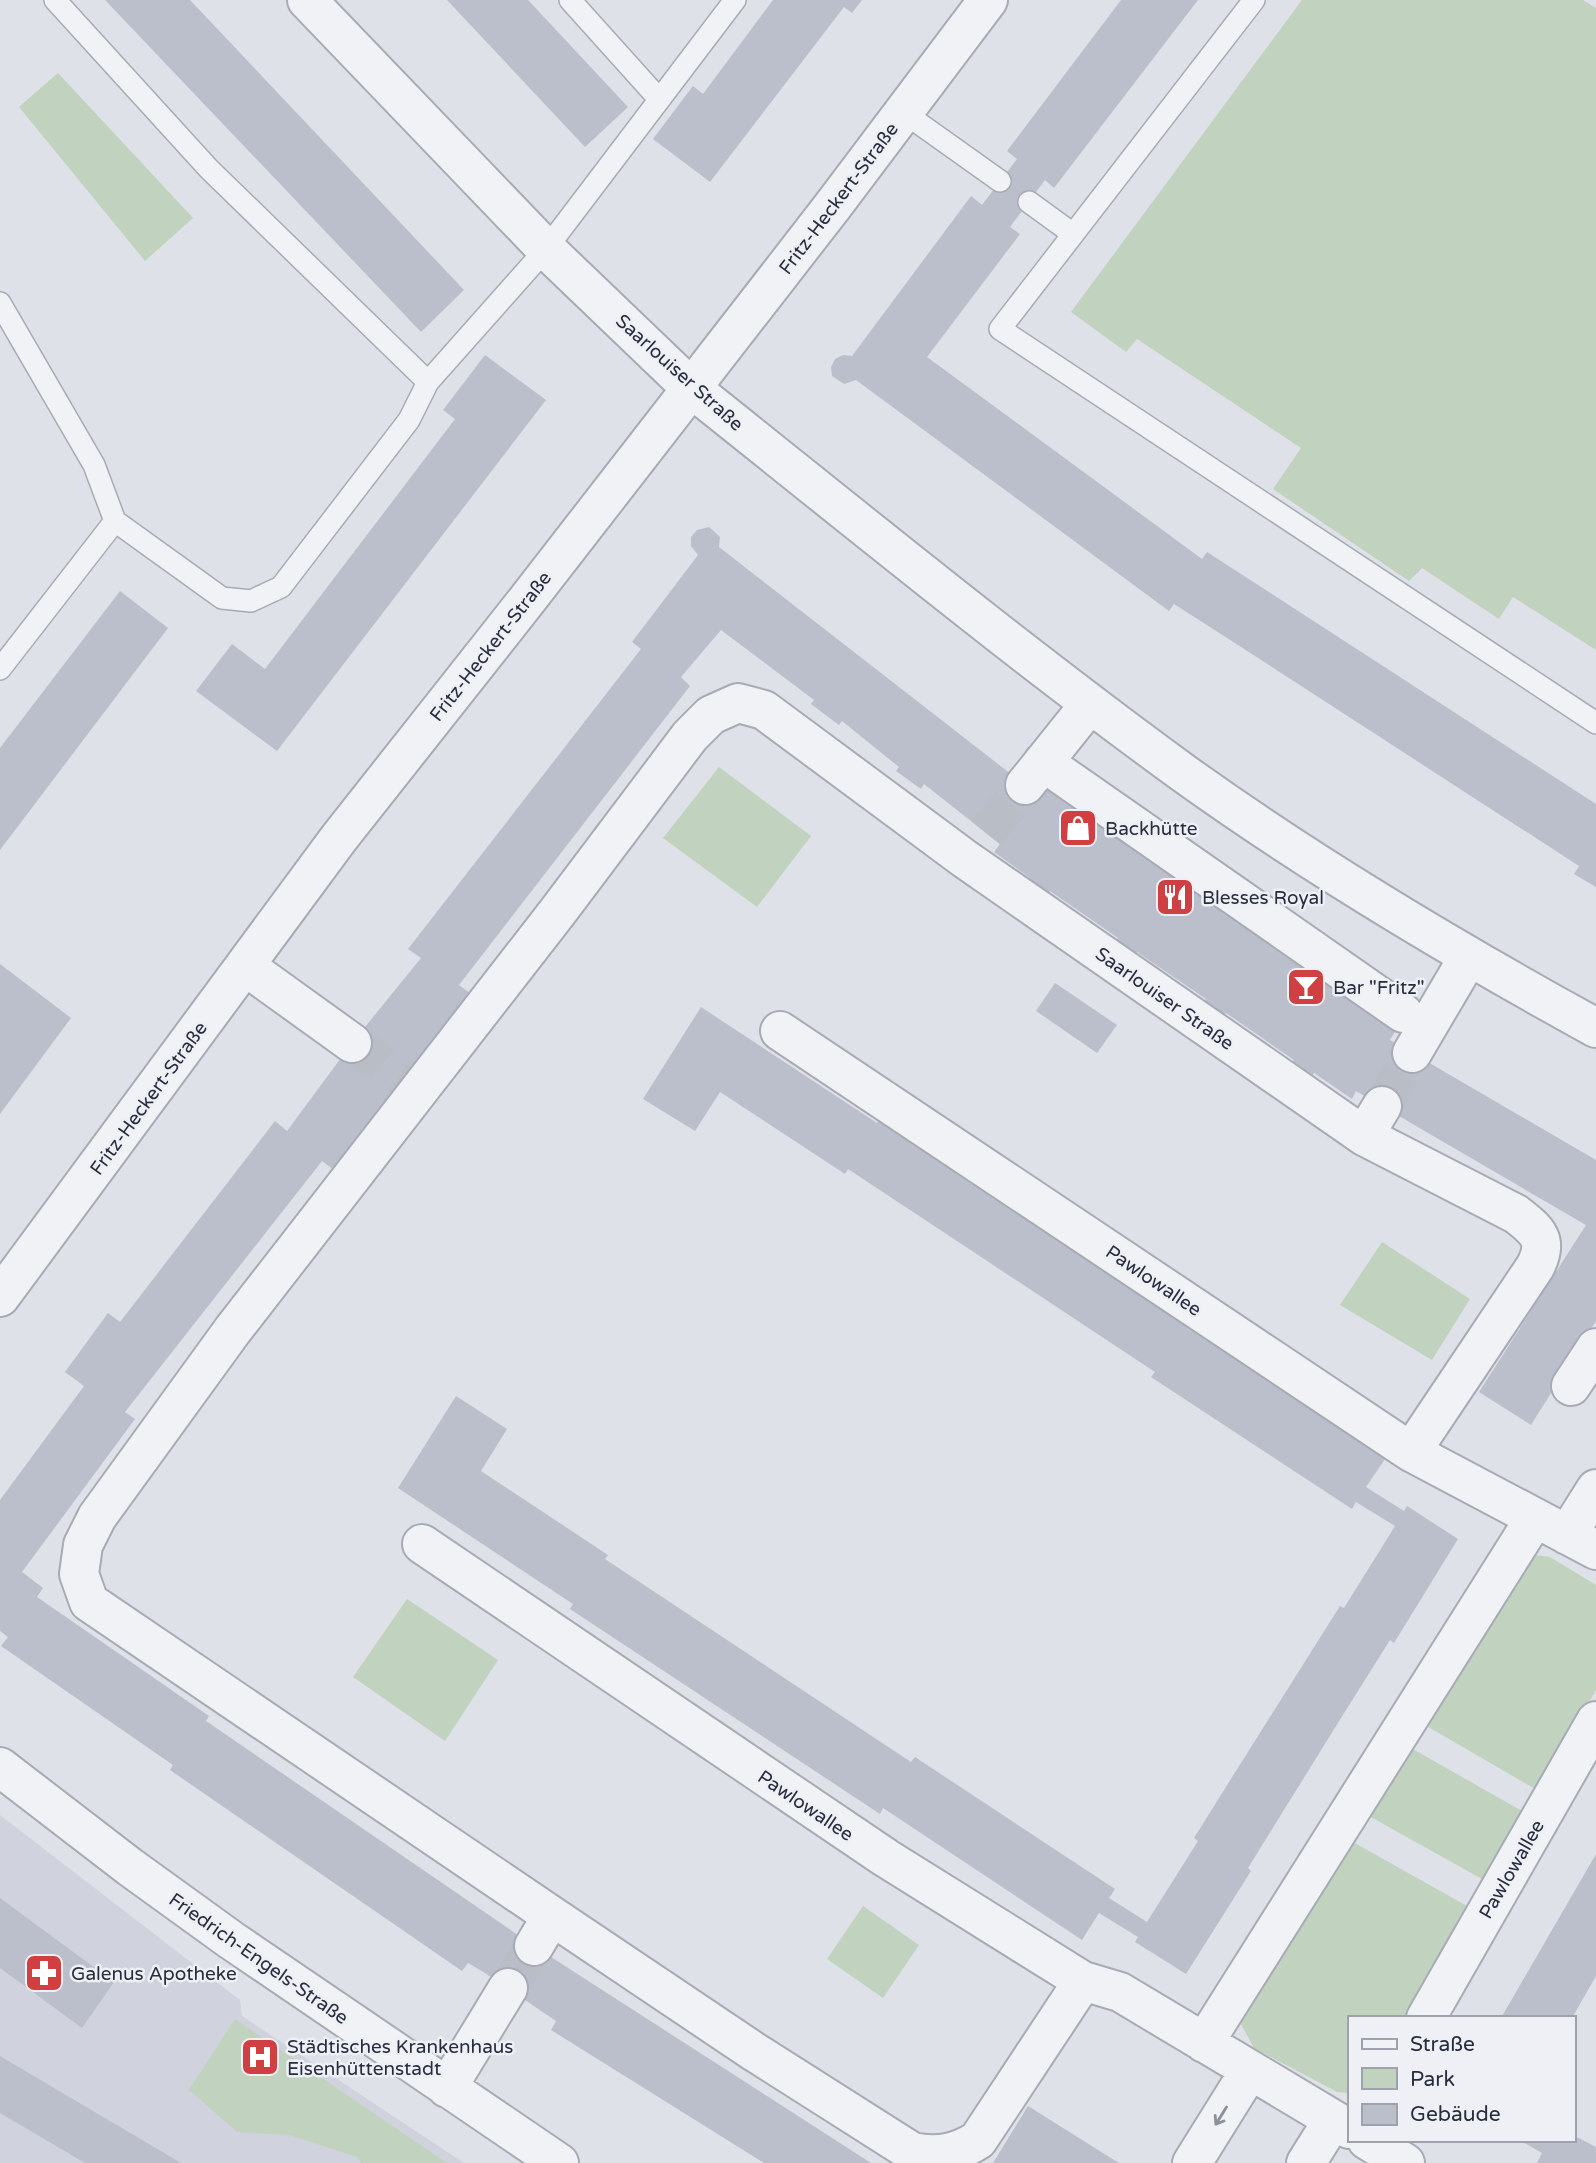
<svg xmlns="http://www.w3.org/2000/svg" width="1596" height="2163" viewBox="0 0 1596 2163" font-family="'Varela Round',sans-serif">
<rect width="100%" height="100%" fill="#dee1e8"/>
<path fill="#d0d3dd" d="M0,1815L240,2000L242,2016L464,2163H0Z"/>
<path fill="#c1d2bf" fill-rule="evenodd" d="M1302,0H1583L1596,8V650L1513,597L1499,619L1422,568L1409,581L1273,489L1301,448L1137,339L1126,352L1071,312Z
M58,73L193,218L145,261L19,107Z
M719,767L811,836L757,907L663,838Z
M1382,1242L1470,1299L1432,1360L1340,1305Z
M1527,1554L1550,1557L1596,1585V1690L1409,2018H1349V2093L1337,2092L1254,2048L1241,2024L1247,1999ZM1425,1725L1535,1789L1522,1811L1411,1748ZM1369,1816L1482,1879L1467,1906L1353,1842Z
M407,1599L498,1660L445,1741L353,1677Z
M863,1906L919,1945L883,1998L827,1959Z
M235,2019L447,2163H361L357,2157L289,2135L237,2132L189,2090Z"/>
<path fill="#bbbfcb" d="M105,0H190L464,290L421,332Z
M447,0H528L628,107L585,147Z
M773,0H862L852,13L844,7L710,182L653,139L693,86L703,94Z
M1121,0H1198L1054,188L1045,180L1010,227L1020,234L927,357L1202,559L1207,552L1596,804V887L1574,874L1579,866L1224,636L1174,604L1169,611L856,380L844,384L832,376L831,367L835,359L843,355L852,356L971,196L982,205L1017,159L1007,151Z
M485,355L546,400L277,751L196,691L232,644L265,669L455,419L443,410Z
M709,527L720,537L719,547L1025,785L1041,786L1396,1030L1390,1040L1596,1160V1321L1531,1425L1479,1392L1586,1225L1356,1091L1352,1099L1314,1073L1312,1076L1292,1063L1294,1060L1226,1013L1223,1015L1204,1002L1206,999L1200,995L1137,952L1135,955L1116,942L1118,938L1050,891L1048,895L1028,881L1030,878L994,852L1000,844L924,784L921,789L896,771L899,767L842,721L839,725L811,704L814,700L721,630L681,677L690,686L459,985L470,993L334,1170L322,1161L125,1412L135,1419L22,1572L43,1588L37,1597L209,1716L206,1721L534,1946L871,2163H764L551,2030L556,2021L485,1973L468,1963L462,1971L170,1770L173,1765L1,1646L8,1637L0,1631V1500L84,1386L65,1372L108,1313L120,1322L275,1121L287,1131L352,1043L421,958L408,949L641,649L632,642L698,555L691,546V537L697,530Z
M120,591L168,628L0,850V748Z
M0,964L71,1018L0,1114Z
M1055,983L1117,1025L1097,1053L1036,1011Z
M701,1007L877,1123L880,1118L1190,1322L1186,1327L1385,1459L1366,1487L1404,1511L1407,1506L1458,1539L1394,1643L1390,1640L1341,1718L1248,1868L1251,1871L1186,1974L1135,1942L1138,1937L1099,1913L1082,1940L883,1808L880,1814L570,1609L573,1604L398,1488L456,1396L507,1429L481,1471L608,1555L605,1559L911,1762L915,1757L1115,1889L1109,1898L1147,1922L1198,1841L1194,1838L1229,1782L1340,1606L1344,1608L1395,1526L1356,1502L1352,1509L1151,1377L1155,1372L848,1169L845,1174L720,1092L695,1131L643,1099Z
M1596,1854V1976L1572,2018H1501Z
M0,1898L114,1982L82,2028L0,1968Z
M0,2056L181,2163H85L0,2113Z
M1028,2106L1079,2138L1119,2163H993Z
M1573,2135L1596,2147V2163H1537L1542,2153L1519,2140H1573Z"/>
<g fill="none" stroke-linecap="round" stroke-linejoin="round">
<path stroke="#b9bdc6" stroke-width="38" stroke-dasharray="38 19" stroke-linecap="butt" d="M986,833L1025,785
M352,1043L405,1081
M1382,1106L1412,1053
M508,1988L534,1946"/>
<defs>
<path id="lane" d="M55,0L209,169L428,382
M570,0L659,99
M1254,0L1000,329L1596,723
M903,112L1000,181
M1029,202L1073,234
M0,303L94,465L115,521
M0,669L115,521L222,598L251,601L281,587L409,420L428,382L546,249L735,0"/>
<path id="street" d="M307,0L546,249L691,388L716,408C870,531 1023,656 1182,772C1314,867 1454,950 1596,1028
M1043,762L1403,1013
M1025,785L1090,704
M245,966L352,1043
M780,1031L1411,1452L1596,1550
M1412,1053L1468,958
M1364,1136L1382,1106
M0,1297L339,838L527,600L832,207L988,0
M1571,1386L1596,1348
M1567,1535L1596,1489
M422,1544L886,1858L1083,1981L1120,1992L1349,2129
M0,1767L130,1867L231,1940L559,2163
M552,1916L753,2051L912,2152C937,2157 956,2154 978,2140L1083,1981
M534,1946L552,1916L89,1602L79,1574L83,1545L97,1517L232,1331L559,910L690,736L711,715L738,703L764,710L965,859L1364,1136L1516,1214C1538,1231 1549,1240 1535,1267L1411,1452
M1426,2018L1596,1721
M1204,2043L1535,1518
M447,2088L508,1988
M1367,2140L1405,2163
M1192,2163L1250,2070
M1306,2163L1333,2120"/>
</defs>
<use href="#lane" stroke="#a7abb5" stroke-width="24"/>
<use href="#street" stroke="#a7abb5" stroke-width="42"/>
<use href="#lane" stroke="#f1f2f6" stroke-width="21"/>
<use href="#street" stroke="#f1f2f6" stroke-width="38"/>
</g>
<defs><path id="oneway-shaft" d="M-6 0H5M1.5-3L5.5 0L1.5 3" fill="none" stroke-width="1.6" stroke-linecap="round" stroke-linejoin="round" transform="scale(1.75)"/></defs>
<use stroke="#8c909a" href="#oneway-shaft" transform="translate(1221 2116) rotate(122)"/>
<defs>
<symbol id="shop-square" viewBox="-11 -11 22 22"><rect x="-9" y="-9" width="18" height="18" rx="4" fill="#d04043" stroke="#eef0f6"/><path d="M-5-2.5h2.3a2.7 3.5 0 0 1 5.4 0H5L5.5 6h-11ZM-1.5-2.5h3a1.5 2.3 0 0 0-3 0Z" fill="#fff"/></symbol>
<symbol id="restaurant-square" viewBox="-11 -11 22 22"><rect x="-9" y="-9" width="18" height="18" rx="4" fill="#d04043" stroke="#eef0f6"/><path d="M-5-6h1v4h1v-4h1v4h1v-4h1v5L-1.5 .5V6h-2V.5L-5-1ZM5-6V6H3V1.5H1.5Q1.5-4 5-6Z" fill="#fff"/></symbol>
<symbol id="bar-square" viewBox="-11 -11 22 22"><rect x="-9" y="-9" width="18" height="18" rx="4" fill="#d04043" stroke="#eef0f6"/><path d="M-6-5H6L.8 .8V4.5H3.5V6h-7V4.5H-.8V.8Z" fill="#fff"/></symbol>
<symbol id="pharmacy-square" viewBox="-11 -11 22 22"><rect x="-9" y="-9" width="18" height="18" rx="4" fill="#d04043" stroke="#eef0f6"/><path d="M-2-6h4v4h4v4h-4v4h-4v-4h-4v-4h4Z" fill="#fff"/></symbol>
<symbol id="hospital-square" viewBox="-11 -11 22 22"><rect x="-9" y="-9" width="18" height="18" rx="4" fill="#d04043" stroke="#eef0f6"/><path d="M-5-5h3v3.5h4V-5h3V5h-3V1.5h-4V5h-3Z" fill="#fff"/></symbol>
</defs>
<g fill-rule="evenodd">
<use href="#shop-square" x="1056" y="806" width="44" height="44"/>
<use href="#restaurant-square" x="1153" y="875" width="44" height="44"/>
<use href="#bar-square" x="1284" y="965" width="44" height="44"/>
<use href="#pharmacy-square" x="22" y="1951" width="44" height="44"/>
<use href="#hospital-square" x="238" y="2035" width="44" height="44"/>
</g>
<g text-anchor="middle" stroke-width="5" stroke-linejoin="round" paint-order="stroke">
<g font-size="19" fill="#272d3f" stroke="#eef0f6">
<text transform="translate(838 198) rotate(-53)" y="7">Fritz-Heckert-Straße</text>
<text transform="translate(680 372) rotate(42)" y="7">Saarlouiser Straße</text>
<text transform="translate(490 646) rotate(-52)" y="7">Fritz-Heckert-Straße</text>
<text transform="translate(1165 998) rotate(35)" y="7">Saarlouiser Straße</text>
<text transform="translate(148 1098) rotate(-54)" y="7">Fritz-Heckert-Straße</text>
<text transform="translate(1154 1280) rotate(34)" y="7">Pawlowallee</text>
<text transform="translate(806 1805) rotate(34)" y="7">Pawlowallee</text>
<text transform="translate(1511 1869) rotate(-60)" y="7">Pawlowallee</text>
<text transform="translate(259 1958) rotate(35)" y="7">Friedrich-Engels-Straße</text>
</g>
<g font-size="19" fill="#272d3f" stroke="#eef0f6" text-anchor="start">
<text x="1105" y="835">Backhütte</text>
<text x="1202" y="904">Blesses Royal</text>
<text x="1333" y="994">Bar "Fritz"</text>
<text x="71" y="1980">Galenus Apotheke</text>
<text x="287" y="2053">Städtisches Krankenhaus<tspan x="287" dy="22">Eisenhüttenstadt</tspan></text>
</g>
</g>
<rect x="1348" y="2016" width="228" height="126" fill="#eef0f6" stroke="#9ea2ad" stroke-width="2"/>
<rect x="1362" y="2039" width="35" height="10" fill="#f1f2f6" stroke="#9ea2ad" stroke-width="2"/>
<text x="1410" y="2051" font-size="21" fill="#272d3f">Straße</text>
<rect x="1362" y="2068" width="35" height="21" fill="#c1d2bf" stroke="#9ea2ad" stroke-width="2"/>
<text x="1410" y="2086" font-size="21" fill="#272d3f">Park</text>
<rect x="1362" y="2104" width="35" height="21" fill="#bbbfcb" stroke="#9ea2ad" stroke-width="2"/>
<text x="1410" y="2121" font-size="21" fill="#272d3f">Gebäude</text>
</svg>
